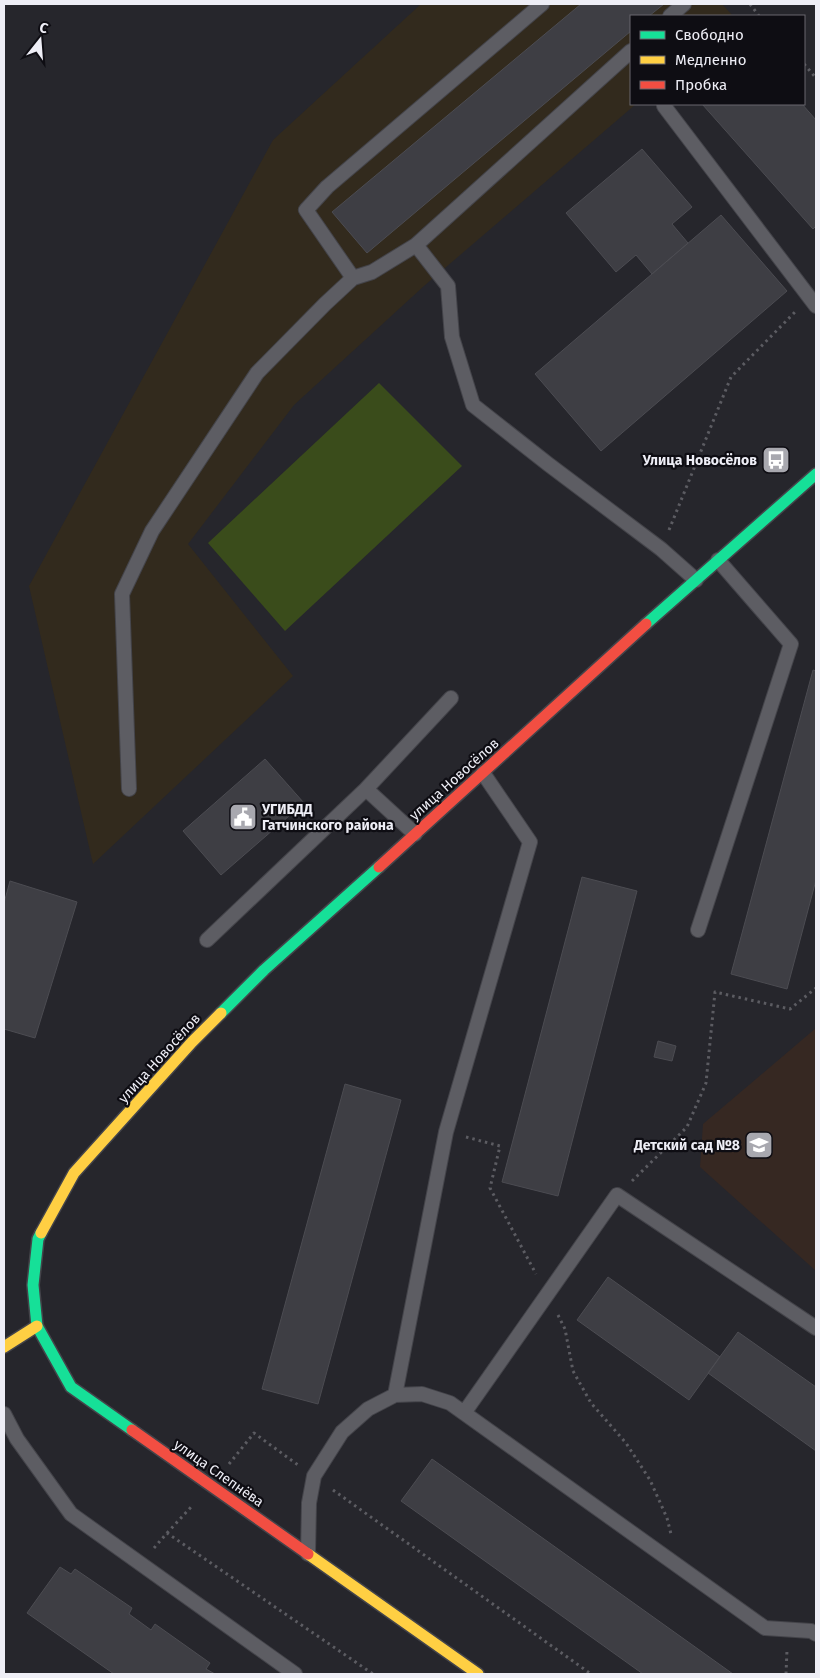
<svg xmlns="http://www.w3.org/2000/svg" width="820" height="1678" viewBox="0 0 820 1678" font-family="'Fira Sans',sans-serif">
<rect width="100%" height="100%" fill="#26262c"/>
<path fill="#322a1d" d="M421,4H722L733,16H631V104H636L424,286L294,405L188,544L293,676L93,864L29,586L273,140Z"/>
<path fill="#362822" d="M816,1028V1271L700,1167L703,1124Z"/>
<path fill="#3a4c1b" d="M379,383L462,466L285,631L208,543Z"/>
<path fill="#3e3e44" stroke="#4c4c52" d="M581,4H664L649,16H631V31L367,253L332,212Z
M702,104H802L816,120V226L813,229Z
M642,149L692,207L672,224L688,243L652,274L636,255L616,272L566,213Z
M721,215L787,291L601,451L535,374Z
M813,670L816,671V880L787,989L731,974Z
M265,759L304,803L221,875L183,831Z
M582,877L637,891L558,1196L502,1182Z
M10,881L77,902L35,1038L4,1029V903Z
M658,1041L676,1046L672,1061L654,1057Z
M345,1084L401,1100L318,1404L262,1389Z
M608,1277L720,1357L689,1400L577,1320Z
M738,1332L816,1387V1451L708,1373Z
M432,1459L733,1674H643L401,1501Z
M60,1567L71,1574L75,1569L132,1608L129,1614L151,1630L155,1624L210,1663L206,1669L215,1674H114L27,1613Z"/>
<g fill="none" stroke-linecap="round" stroke-linejoin="round">
<defs>
<path id="lane" d="M670,16L684,4
M631,51L416,245L448,286L452,337L473,405L548,464L661,549L696,580
M664,106L816,306
M353,278L306,210L327,187L542,4
M129,789L122,594L152,531L257,373L325,304L353,278L372,272L416,245
M366,789L451,698
M698,930L791,644L718,560
M207,940L366,789L415,834
M395,1395L446,1132L530,842L483,773
M464,1413L617,1195L816,1328
M4,1414L17,1439L71,1514L295,1674
M308,1554L309,1503L314,1476L342,1432L368,1409L395,1395L422,1394L450,1403L765,1628L811,1631L816,1634"/>
<path id="fast" d="M646,624L816,474
M221,1013L264,970L379,867
M41,1233L38,1239L33,1285L37,1326L71,1387L132,1430"/>
<path id="slow" d="M41,1233L74,1173L192,1042L221,1013
M4,1347L37,1326
M308,1554L478,1674"/>
<path id="jam" d="M379,867L646,624
M132,1430L308,1554"/>
</defs>
<use href="#lane" stroke="#44444a" stroke-width="16"/>
<use href="#fast" stroke="#44444a" stroke-width="14"/>
<use href="#slow" stroke="#44444a" stroke-width="14"/>
<use href="#jam" stroke="#44444a" stroke-width="14"/>
<path stroke="#5c5c62" stroke-width="3" stroke-dasharray="2.5 4" stroke-linecap="butt" d="M750,4L759,16
M804,64L816,78
M669,530L731,377L795,312
M466,1137L500,1146L490,1188L536,1274
M632,1181L687,1127L706,1083L715,992L790,1009L816,988
M558,1315L565,1329L573,1371L591,1403L626,1443L650,1480L667,1518L671,1534
M229,1464L254,1433L298,1465
M333,1490L591,1674
M167,1533L192,1506
M154,1548L167,1533L373,1674
M786,1674L787,1650"/>
<use href="#lane" stroke="#5d5d63" stroke-width="14"/>
<use href="#fast" stroke="#16e098" stroke-width="11"/>
<use href="#slow" stroke="#ffcf43" stroke-width="11"/>
<use href="#jam" stroke="#f24e42" stroke-width="11"/>
</g>
<defs>
<symbol id="bus-square" viewBox="-11 -11 22 22"><rect x="-9" y="-9" width="18" height="18" rx="4" fill="#a8a8af" stroke="#0e0d13"/><path d="M-5-6H5V4H4V6H2V4H-2V6H-4V4H-5ZM-3.5-4V0h7V-4ZM-3.5 1.2v1.5H-2V1.2ZM2 1.2v1.5H3.5V1.2Z" fill="#fff"/></symbol>
<symbol id="civic-square" viewBox="-11 -11 22 22"><rect x="-9" y="-9" width="18" height="18" rx="4" fill="#a8a8af" stroke="#0e0d13"/><path d="M-.6-6.5H3V-4.5H.6V-3L4-1V1h2V6H-6V1h2V-1L-.6-3ZM-1.2 2.5V6h2.4V2.5Z" fill="#fff"/></symbol>
<symbol id="school-square" viewBox="-11 -11 22 22"><rect x="-9" y="-9" width="18" height="18" rx="4" fill="#a8a8af" stroke="#0e0d13"/><path d="M0-5L7-2L0 1L-7-2ZM-4 1L0 2.5L4 1V4Q0 6-4 4Z" fill="#fff"/></symbol>
</defs>
<g fill-rule="evenodd">
<use href="#bus-square" x="760" y="444" width="32" height="32"/>
<use href="#civic-square" x="227" y="801" width="32" height="32"/>
<use href="#school-square" x="743" y="1129" width="32" height="32"/>
</g>
<g text-anchor="middle" stroke-width="4.5" stroke-linejoin="round" paint-order="stroke">
<g font-size="14" font-weight="bold" fill="#eeeef6" stroke="#0e0d13" text-anchor="end">
<text x="757" y="465">Улица Новосёлов</text>
<text x="262" y="814" text-anchor="start">УГИБДД<tspan x="262" dy="16">Гатчинского района</tspan></text>
<text x="740" y="1150">Детский сад №8</text>
</g>
<g font-size="14" fill="#eeeef6" stroke="#0e0d13">
<text transform="translate(454 779) rotate(-42)" y="5">улица Новосёлов</text>
<text transform="translate(159 1058) rotate(-48)" y="5">улица Новосёлов</text>
<text transform="translate(219 1473) rotate(35)" y="5">улица Слепнёва</text>
</g>
</g>
<rect width="820" height="1678" fill="none" stroke="#eeeef6" stroke-width="10"/>
<rect x="630" y="15" width="175" height="90" fill="#0e0d13" stroke="#68676e"/>
<rect x="640" y="31" width="25" height="8" fill="#16e098" stroke="#68676e"/>
<text x="675" y="40" font-size="15" fill="#eeeef6">Свободно</text>
<rect x="640" y="56" width="25" height="8" fill="#ffcf43" stroke="#68676e"/>
<text x="675" y="65" font-size="15" fill="#eeeef6">Медленно</text>
<rect x="640" y="81" width="25" height="8" fill="#f24e42" stroke="#68676e"/>
<text x="675" y="90" font-size="15" fill="#eeeef6">Пробка</text>
<g transform="translate(40 40) rotate(17)" stroke="#0e0d13" stroke-width="4" paint-order="stroke">
<path d="M0-4L9 19L0 12L-9 19Z" fill="#eeeef6"/>
<text y="-8" font-size="14" font-weight="bold" text-anchor="middle" fill="#eeeef6">С</text>
</g>
</svg>
